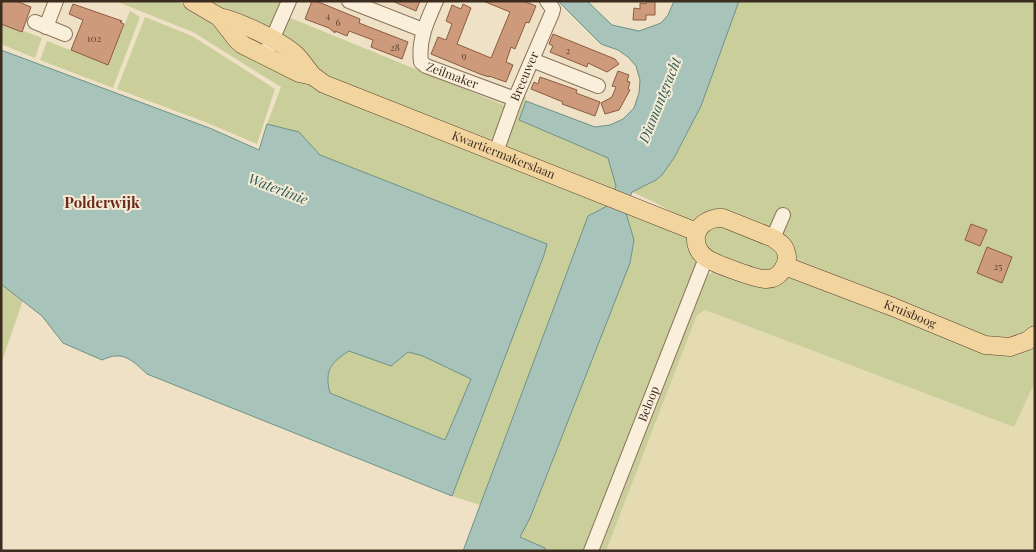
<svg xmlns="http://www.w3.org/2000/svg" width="1036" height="552" viewBox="0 0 1036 552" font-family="'Playfair Display',serif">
<rect width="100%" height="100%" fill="#efe1c6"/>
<path fill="#e5dbb3" d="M705,310L1014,427L1035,382V551H606L697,315Z"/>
<path fill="#cace9a" d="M115,1H175L194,8L218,21L239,47L609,205L588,216L576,250L480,505L452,496L546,244L320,155L299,132L267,124L281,87L193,32Z
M204,1H278L283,4L272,27L260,30Z
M739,1H1035V332L1006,344L796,263L783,237V233L768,227L690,222L656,203L632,192L656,180L662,175L674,158L701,106Z
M130,11L140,17L113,88L40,60L47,41L108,65Z
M145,17L192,36L275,89L257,144L205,122L117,89Z
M288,17L506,106L494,144L326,78L280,33Z
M1,22L42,38L35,58L1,44Z
M525,93L526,101L519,120L608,158L616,186L613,193L507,148L505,144L518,103Z
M625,210L689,237L697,257V264L587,551H545V549L519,537L530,518L630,263Z
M718,225L768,240L779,254L778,266L762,273L706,249L703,234Z
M715,270L793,277L985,347L1035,338V382L1014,427L705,310L697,315L606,551H596L694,304L708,275Z
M1,284L23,300L1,364Z
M349,351L391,366L408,352L423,356L472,379L445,440L330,393C324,371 330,362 349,351Z"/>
<path fill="#a8c3ba" stroke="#6e9287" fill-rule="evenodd" d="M558,1H587L612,25L639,31L661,23L668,15L674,1H739L701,106L674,158L662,175L656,180L632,192L625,210L634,240L630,263L530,518L520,537L545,548V551H463L588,216L609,205L616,186L608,158L519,120L526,101L595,127L610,125L623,119L634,108L639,93L640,80L636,66L628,57L618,50L601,44Z
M1,50L212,129L259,150L267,124L299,132L320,155L547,244L544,255L452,496L147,374C132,360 123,350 102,360L63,343L42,316L1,284ZM349,351L391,366L408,352L423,356L471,379L445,440L330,393C324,371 331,362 349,351Z"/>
<path fill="#ce9a7c" stroke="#8b5b40" d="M1,1H16L31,7L22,32L1,24Z
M312,1H316L360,19L359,23L408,42L402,59L371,47L373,40L349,31L347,36L335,31V33L329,28L305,19Z
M392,1H420L416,11Z
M483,1H523L536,6L529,23L526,22L515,49L511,47L506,62L513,65L506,82L489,76V77L480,74L431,54L438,37L446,40L452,24L446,21L452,5L461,9L463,4L471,8L457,44L491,58L510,12Z
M646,1H655V15H646V20H633L634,8L640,9V3L646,4Z
M73,4L122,21L120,22L124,24L108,65L71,50L83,20L69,14Z
M553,34L615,59L619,64L607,72L588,63L587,67L550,52L553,46L549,44Z
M618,71L629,75L627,81L630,82L628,89L630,90L619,110L605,114L601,103L612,97L616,87L612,86Z
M540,77L577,90L576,93L600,102L595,116L562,104L563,102L531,89L534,82L538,84Z
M971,224L987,230L980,246L965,240Z
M987,247L1012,257L1002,283L977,273Z"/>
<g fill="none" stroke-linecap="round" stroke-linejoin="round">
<defs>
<g id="minor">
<path d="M349,1L423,30"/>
<path id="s1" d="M436,1C427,21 418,40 421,62L426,66L515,99"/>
<path d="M35,22L65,34"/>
<path d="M46,27L56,1"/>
<path d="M268,49L289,1"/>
<path d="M532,60L598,86"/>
<path id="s2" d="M496,152L515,99L552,13L553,9L547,1"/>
<path d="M773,238L783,215"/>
<path id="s3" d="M591,551L706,258"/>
</g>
<g id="major">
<path id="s4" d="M192,1L219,17L237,40L243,45L299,73L313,76L324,84L697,232"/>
<path d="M219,17C239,21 281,41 296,55C302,61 307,69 313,76"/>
<path d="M717,218H723L773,238C779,242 784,245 786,252C790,264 779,279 767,279C758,280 712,263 705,257C699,253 695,244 696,237C697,226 707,220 717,218Z"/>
<path id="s5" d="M785,266L893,307L985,345L1010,347L1027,341L1035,335"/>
</g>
</defs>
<use href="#minor" stroke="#8b735b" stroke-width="16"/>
<use href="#major" stroke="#59412f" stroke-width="19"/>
<use href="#minor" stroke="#faefda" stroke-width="14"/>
<use href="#major" stroke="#f2d49e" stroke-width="18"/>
</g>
<g text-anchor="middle" stroke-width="4" stroke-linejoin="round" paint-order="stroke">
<g font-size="10" fill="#604836">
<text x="328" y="19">4</text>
<text x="338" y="26">6</text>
<text x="94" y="42">102</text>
<text x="395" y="51">28</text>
<text x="568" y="54">2</text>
<text x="464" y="59">9</text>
<text x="998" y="270">25</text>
</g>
<g font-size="12" fill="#3b2c1f" stroke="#f6ecd6">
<text dy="4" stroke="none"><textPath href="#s1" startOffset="98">Zeilmaker</textPath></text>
<text dy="4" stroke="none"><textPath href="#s2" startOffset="81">Breeuwer</textPath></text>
<text dy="4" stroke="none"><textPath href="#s4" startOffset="352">Kwartiermakerslaan</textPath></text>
<text dy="4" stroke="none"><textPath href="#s5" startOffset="134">Kruisboog</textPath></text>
<text dy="4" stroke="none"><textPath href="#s3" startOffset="158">Beloop</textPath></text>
</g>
<g font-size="14" font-style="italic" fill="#2e5b56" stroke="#f6ecd6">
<text transform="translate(660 100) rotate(-68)" y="5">Diamantgracht</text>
<text transform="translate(278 189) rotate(21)" y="5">Waterlinie</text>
</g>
<g font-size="15" font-weight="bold" fill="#692a1e" stroke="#f6ecd6">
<text x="102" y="208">Polderwijk</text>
</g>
</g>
<rect width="1036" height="552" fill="none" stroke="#3b2c1f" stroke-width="5"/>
</svg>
